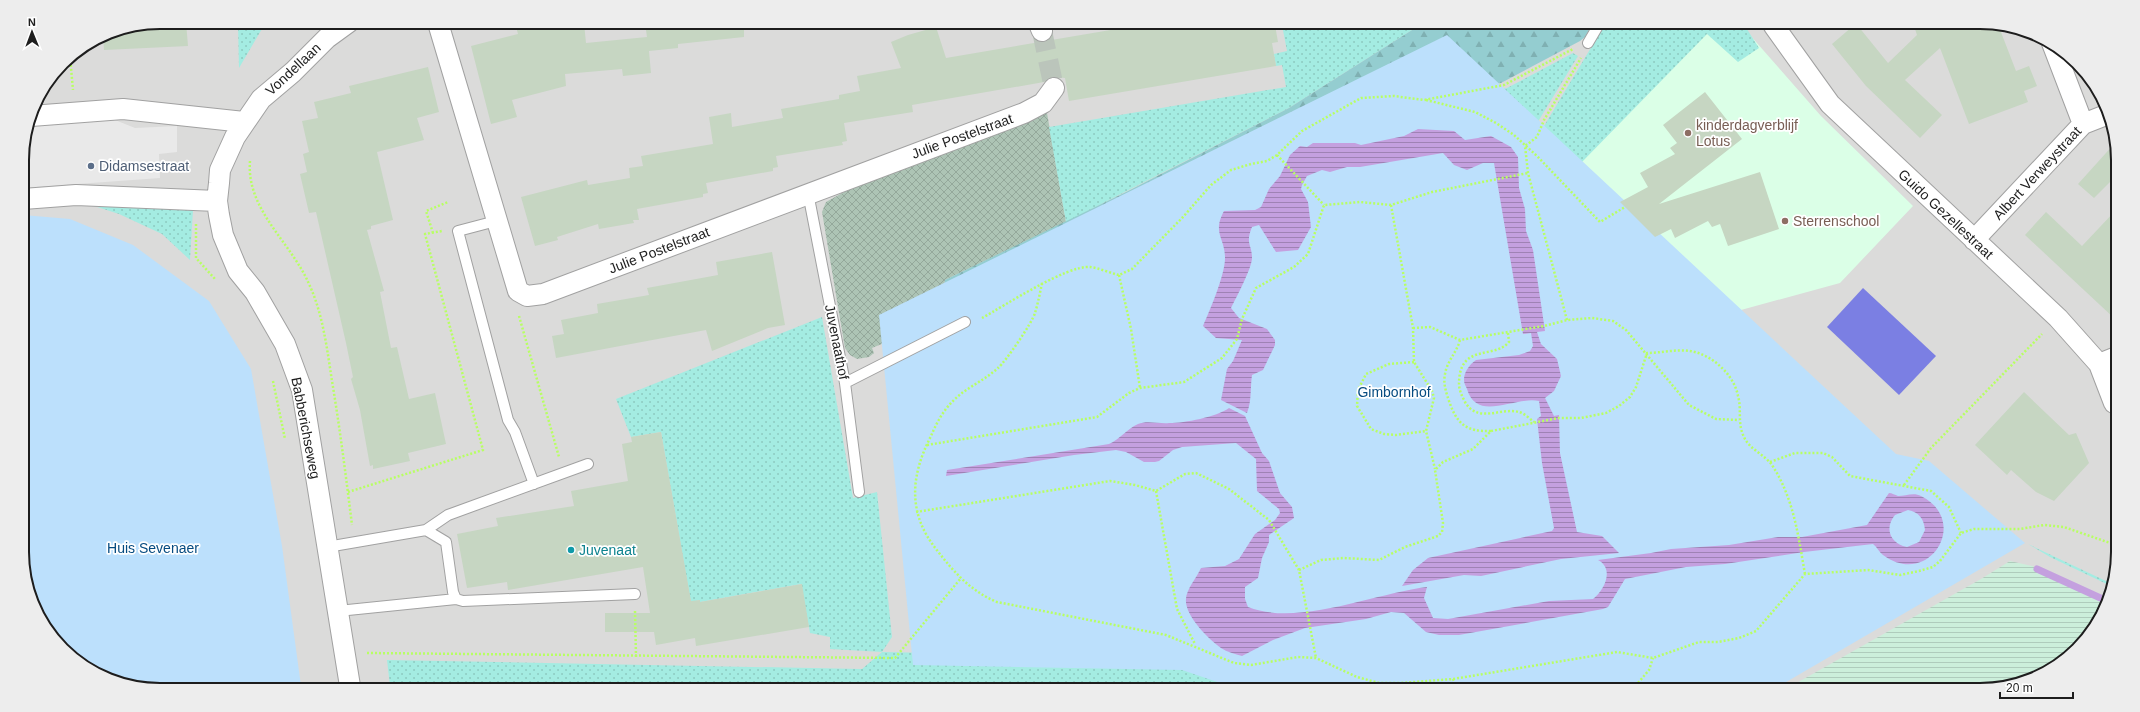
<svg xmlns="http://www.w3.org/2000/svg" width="2140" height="712" viewBox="0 0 2140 712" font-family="Helvetica,sans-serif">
<defs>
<pattern id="construction-cross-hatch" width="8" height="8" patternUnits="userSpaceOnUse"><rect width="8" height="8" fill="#adc4b5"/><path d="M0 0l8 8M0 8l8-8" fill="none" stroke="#94a89b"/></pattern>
<pattern id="farmland-rules" width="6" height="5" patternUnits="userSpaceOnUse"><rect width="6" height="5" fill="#ccefdb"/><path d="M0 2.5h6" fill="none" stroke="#afccbc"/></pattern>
<pattern id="grass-dots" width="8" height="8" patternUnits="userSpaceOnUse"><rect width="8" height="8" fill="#a4ece2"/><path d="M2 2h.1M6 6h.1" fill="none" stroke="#8dcac1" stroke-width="1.8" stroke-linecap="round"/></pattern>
<pattern id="forest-firs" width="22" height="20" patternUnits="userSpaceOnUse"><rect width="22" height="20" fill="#94cdd0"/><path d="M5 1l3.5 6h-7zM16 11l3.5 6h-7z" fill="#7fb0b2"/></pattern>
<pattern id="water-rules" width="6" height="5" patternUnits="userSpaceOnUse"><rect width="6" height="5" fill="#c4a0df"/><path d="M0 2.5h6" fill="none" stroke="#9f82b4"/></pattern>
</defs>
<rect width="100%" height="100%" fill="#e2efe2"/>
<path fill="#dbdbda" d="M160,22L2016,27L2057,45L2084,69L2115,133L2113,588L2095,629L2064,661L2033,680L1989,690L124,685L83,667L56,643L25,579L22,151L33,107L63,62L107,32Z"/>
<path fill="#dbffe7" d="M1705,26H1742L1821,116L1913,206L1840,283L1741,310L1655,237L1565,150Z"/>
<path fill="url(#construction-cross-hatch)" d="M1047,113L1066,222L945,280L939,320L872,348L874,353L869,357L857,359L850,355L845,348L822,212L826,202L853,187Z"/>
<path fill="url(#farmland-rules)" d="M2010,561L2040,568L2107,602L2095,629L2064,661L2033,680L1989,690L1786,689L1981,579Z"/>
<path fill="url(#grass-dots)" d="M238,22H266L239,68Z
M1282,25H1420L1289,108L1066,222L1049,127L1286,87L1282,65L1276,66L1274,54L1287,51Z
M1604,26H1745L1759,48L1738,62L1707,34L1581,163L1544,126Z
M1573,53L1578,56L1539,120L1535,129L1438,100L1507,88Z
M88,204L193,210L190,260L162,234L119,214Z
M822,317L853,498L877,492L892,637L882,652L1161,657L1264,688L390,686L387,660L862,669L882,652L830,649V637L810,633L801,584L700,602L699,600L691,603L661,432L631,437L616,399Z
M2028,544L2108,582L2113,583V587L2050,557Z"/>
<path fill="url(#forest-firs)" d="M1420,25L1591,26L1585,37L1580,41L1501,83L1424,96L939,320L945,280L1128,191L1289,108Z"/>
<path fill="#bce0fc" d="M1447,35L1896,454L1929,461L2025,543L1774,689L1235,688L1182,670L913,665L879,315Z
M23,215L70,219L133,245L209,301L251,369L282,546L301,686L124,685L83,667L56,643L25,579Z"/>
<path fill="#7b7fe3" d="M1863,288L1936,356L1899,395L1827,327Z"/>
<path fill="#e9e9e9" d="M115,120L135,128L177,126V152L159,154L160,178L22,188V151L28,126Z"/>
<path fill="url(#water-rules)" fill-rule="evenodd" d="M1418,129L1454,131L1465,140L1491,136L1511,147L1518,157L1519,188L1525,209L1526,231L1533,250L1545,331L1537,332L1541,344L1557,359L1561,376L1554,391L1545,398L1554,416L1559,415L1560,453L1577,532L1602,536L1619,553L1561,559L1481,576L1464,575L1402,586L1413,570L1428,558L1552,531L1554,528L1542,463L1537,419L1541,416L1539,401C1514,396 1477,423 1467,389C1466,386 1464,384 1464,380C1464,372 1469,365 1476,360L1519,355L1530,351L1533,346L1531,333L1523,334L1494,163H1483L1467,170L1454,165L1443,153L1360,167H1347L1330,172L1322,170L1307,176L1302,185L1301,189L1308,202L1311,227L1298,250L1276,252L1259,225L1252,227C1245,244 1252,244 1252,258C1252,268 1236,298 1231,308L1239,318L1267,329L1275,340V345L1263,370L1252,375C1250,389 1252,400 1247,413L1221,400L1227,369L1233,361L1242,340L1216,338L1203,326C1210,310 1225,275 1225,258C1225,238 1212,233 1224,211L1255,210L1261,207L1269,189L1280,176L1290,155L1300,146L1307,147L1313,143H1355L1361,145L1404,136Z
M1229,408L1245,416L1262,453L1269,461L1280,493L1292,507L1294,518L1269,535V542L1262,558L1258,578L1245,587V599L1248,607C1298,627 1376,593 1427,587L1424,598L1433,618L1448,619L1549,601L1593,599C1604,591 1615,569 1598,560L1651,553L1671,549L1729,545L1778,537H1802L1867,525L1889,493C1892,493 1895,495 1898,496C1905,496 1914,492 1921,496C1971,521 1929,589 1883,555C1879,552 1877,547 1873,544L1804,552L1725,564L1686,567L1625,579L1608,607L1603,609L1459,635H1439L1426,632L1404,613L1391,612L1366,619L1305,628L1273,640L1242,656C1235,654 1227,652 1221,648C1209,640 1184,615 1186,599C1186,590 1197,577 1201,568L1225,566L1239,559L1255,534L1275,520L1280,513L1279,509L1257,491L1256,459L1236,443L1182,447L1173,450L1159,461L1155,462H1144L1126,452L1116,450L1074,455L946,476L947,470L960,468L1109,444C1120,439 1127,429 1138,424C1147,420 1159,424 1169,423C1185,423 1216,417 1229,408ZM1908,510C1919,512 1924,519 1925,530L1919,542L1907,547C1890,544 1884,528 1895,515Z"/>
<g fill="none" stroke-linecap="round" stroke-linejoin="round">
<path stroke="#c4a0df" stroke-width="7" d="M2037,569L2107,601"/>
</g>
<path fill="#c6d6c2" d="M162,22H186L188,46L104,50L103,35L107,32Z
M515,23H584L586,43L647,37L645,23L744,24V37L678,44V48L649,51L651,73L623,76L622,69L565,74L566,86L512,100L517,117L491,124L471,46L518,34Z
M1140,25H1275L1278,42L1272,43L1276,66L1069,101L1065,78L1055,77L1049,78L1044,82L912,105L913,112L844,123L847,141L842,142L843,145L776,156L778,167L773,168V171L706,183L708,193L703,194V197L637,209L639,220H633L634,223L599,229L598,224L557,237L558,240L535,246L521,197L587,180L588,185L630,178L629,168L643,166L641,156L713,144L709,117L731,113L732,127L783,118L781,109L839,99V95L860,91L857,76L901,68L891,42L908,35L936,27L946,58Z
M1853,26H1858L1888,63L1917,35L1914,26L1999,27L2016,71L2029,66L2037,86L2024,91L2028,102L1969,124L1940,48L1905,80L1942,115L1920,138L1866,86L1832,44Z
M428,67L439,112L417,118L424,140L377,152L393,220L371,226V229L367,230L384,291L380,292L391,348L397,347L409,399L435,393L446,444L408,453L410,461L373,469V465L370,466L360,410L351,379L353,377L346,343L316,212L309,213L300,174L307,172L303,154L309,152L302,121L318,118L314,102L351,93L349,86Z
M1705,92L1742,139L1659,204L1760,172L1779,229L1728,246L1720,224L1712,227L1708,221L1675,238L1671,229L1655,237L1620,202L1648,187L1640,173L1675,154L1670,148L1677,143L1663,125Z
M2115,143V177L2094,198L2078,184Z
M2115,211V319L2025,235L2046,212L2082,246Z
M772,252L785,325L768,328L712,351L706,330L556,358L552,336L564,334L561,320L598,313L597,304L649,295L647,288L718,275L716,262Z
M2024,392L2069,435L2076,433L2089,463L2054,501L2036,492L2011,470L2007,475L1975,445Z
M661,432L691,601L700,600V602L802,584L809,627L696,646L695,638L656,645L654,632H605V613H650L643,567L508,590L507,582L467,588L457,534L498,526L496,518L574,506L571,491L628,481L622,444L632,442L631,437Z"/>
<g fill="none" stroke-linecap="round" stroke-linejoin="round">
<path stroke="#bbc5bb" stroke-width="20" stroke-dasharray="20 10" stroke-linecap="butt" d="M1042,31L1054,88"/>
<defs>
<path id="lane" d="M1588,43L1598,26
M808,193L845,383L859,492
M496,221L458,231L508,420L515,432L534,484
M845,383L965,322
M426,530L446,542L453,592L456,599L463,601L635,594
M327,547L426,530L448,515L588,464
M338,611L456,599"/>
<path id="street" d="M349,22L327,38L293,72L261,99L235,137L220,170L219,183L217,201L219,215L223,235L238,271L255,292L285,344L302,390L350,686
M438,23L518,291L527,296L543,294L1024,113L1043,103L1054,88
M1039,24L1042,31
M1774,26L1830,104L2058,318L2099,364L2114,403
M2052,43L2083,124
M31,116L123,109L244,122
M23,199L76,195L217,201
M1974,240L2083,124L2106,115
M2099,364L2114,358"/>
</defs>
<use href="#lane" stroke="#a1a1a1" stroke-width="12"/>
<use href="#street" stroke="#a1a1a1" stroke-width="22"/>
<path stroke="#b8ff63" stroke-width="2.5" stroke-dasharray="2 2" stroke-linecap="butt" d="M70,57L73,90
M1426,100L1475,112L1496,123L1514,135L1537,156L1600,222L1625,207
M1277,155L1324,205
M250,161C246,210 291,242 309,284C323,314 327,349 332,381C340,429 346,477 352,525
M1391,205L1413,328L1414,362L1432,391L1434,398L1426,431L1435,469
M196,224V258L215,279
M433,233L426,211L448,202
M1119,275L1131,329L1140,388
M1042,283C1040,293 1038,303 1035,313C1032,323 1006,361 998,368C984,381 965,388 952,402C943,411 936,424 931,436C911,475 907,512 936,549C953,571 970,591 997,602L1166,635L1234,663L1251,665L1298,657L1316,658L1357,677L1379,683H1401L1453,679L1617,652L1653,658L1699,642H1718L1739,638L1756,631L1805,574L1868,570L1900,575L1919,571L1933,567L1940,561L1961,533L1974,529H2020L2044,525L2064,527L2113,544
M519,316L559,457
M982,318C1004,306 1067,265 1090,267C1099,268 1110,273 1119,275L1132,269L1183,217L1211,185L1231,170L1251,164L1267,161L1277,155L1302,131L1361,98L1394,96L1424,100L1504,85L1573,49
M1567,320L1528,173L1525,146L1537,137L1544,120L1581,58
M1413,328L1430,327L1460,340L1544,326L1567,320L1592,318L1613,321L1626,330L1689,405L1716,419L1739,420
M1508,333L1509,342C1498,355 1478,349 1466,361C1460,367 1459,377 1459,384C1459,390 1462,396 1465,402C1478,424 1501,407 1519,412C1524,413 1530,419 1534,422
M1460,340C1457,352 1447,361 1445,374C1443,383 1446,392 1449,401C1457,424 1466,432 1491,431
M1414,362L1389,364L1366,374L1358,390L1357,406L1371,429L1384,434L1396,435L1426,431
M273,381L285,439
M927,445L1097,417L1129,393L1140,388L1184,382L1222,358L1237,339L1242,319L1256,288L1294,267L1308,254L1324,205L1360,202L1391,205L1432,192L1528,173
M1770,462L1795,453H1823L1832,457L1850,476L1931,491L1949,507L1961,533
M1904,485L1931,448L2042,334
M1156,491L1177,609L1195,644
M348,492L483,450L425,234L442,231
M916,512L1110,481L1135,485L1156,491L1185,474L1196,473L1229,489L1269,520L1299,570L1316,658
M1299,570L1321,560L1344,558L1379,560L1405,547L1438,536L1442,532L1443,523L1435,470L1443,462L1473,449L1491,431L1559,418H1581L1606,413L1619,406L1630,397L1636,387L1647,353C1660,353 1676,349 1690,351C1711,354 1734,374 1738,396C1742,410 1737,423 1744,437C1749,449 1765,455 1772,465C1794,499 1798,535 1805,574
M635,611L636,657
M367,653L895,658L961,578
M1453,679L1457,688
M1633,689L1649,670L1653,658"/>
<use href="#lane" stroke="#fff" stroke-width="10"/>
<use href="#street" stroke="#fff" stroke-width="20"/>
</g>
<g fill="#8d6e63" stroke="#fff" stroke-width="1.5">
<circle cx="1688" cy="133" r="4"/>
<circle cx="1785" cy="221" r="4"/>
</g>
<circle fill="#5c6f8a" stroke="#fff" stroke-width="1.5" cx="91" cy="166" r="4"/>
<circle fill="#0f9aa8" stroke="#fff" stroke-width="1.5" cx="571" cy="550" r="4"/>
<g text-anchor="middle" stroke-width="3.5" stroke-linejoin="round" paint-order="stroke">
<g font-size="14" fill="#1d1d1d" stroke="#fff">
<text transform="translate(293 69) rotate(-43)" y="5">Vondellaan</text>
<text transform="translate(962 136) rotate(-20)" y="5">Julie Postelstraat</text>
<text transform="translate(2037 173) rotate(-47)" y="5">Albert Verweystraat</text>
<text transform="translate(1946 214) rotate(43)" y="5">Guido Gezellestraat</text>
<text transform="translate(659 250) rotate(-21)" y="5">Julie Postelstraat</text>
<text transform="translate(837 342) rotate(79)" y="5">Juvenaathof</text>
<text transform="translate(306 428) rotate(79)" y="5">Babberichseweg</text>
</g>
<g font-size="14" fill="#785e54" stroke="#fff" text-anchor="start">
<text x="1696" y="130">kinderdagverblijf<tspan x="1696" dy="16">Lotus</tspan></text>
<text x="1793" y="226">Sterrenschool</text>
</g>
<g font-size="14" fill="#4e5e75" stroke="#fff" text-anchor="start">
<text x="99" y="171">Didamsestraat</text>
</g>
<g font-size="14" fill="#054b80" stroke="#fff">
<text x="1394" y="397">Gimbornhof</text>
<text x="153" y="553">Huis Sevenaer</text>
</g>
<g font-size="14" fill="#0d838f" stroke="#fff" text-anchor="start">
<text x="579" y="555">Juvenaat</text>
</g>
</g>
<path d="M0 0H2140V712H0ZM160 29H1980A131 131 0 0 1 2111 160V552A131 131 0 0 1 1980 683H160A131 131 0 0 1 29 552V160A131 131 0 0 1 160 29Z" fill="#ededed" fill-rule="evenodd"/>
<path fill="none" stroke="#1d1d1d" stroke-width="2" d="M160 29H1980A131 131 0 0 1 2111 160V552A131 131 0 0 1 1980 683H160A131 131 0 0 1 29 552V160A131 131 0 0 1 160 29Z"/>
<g transform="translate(32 32) rotate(359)" stroke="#ffffff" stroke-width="3" paint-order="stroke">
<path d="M0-3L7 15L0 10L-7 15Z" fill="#1d1d1d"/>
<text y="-6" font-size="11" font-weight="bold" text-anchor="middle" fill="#1d1d1d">N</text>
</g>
<path d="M2000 692v6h73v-6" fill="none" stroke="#1d1d1d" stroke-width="2"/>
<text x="2006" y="692" font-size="12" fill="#1d1d1d" stroke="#ffffff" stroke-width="3" paint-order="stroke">20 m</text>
</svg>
